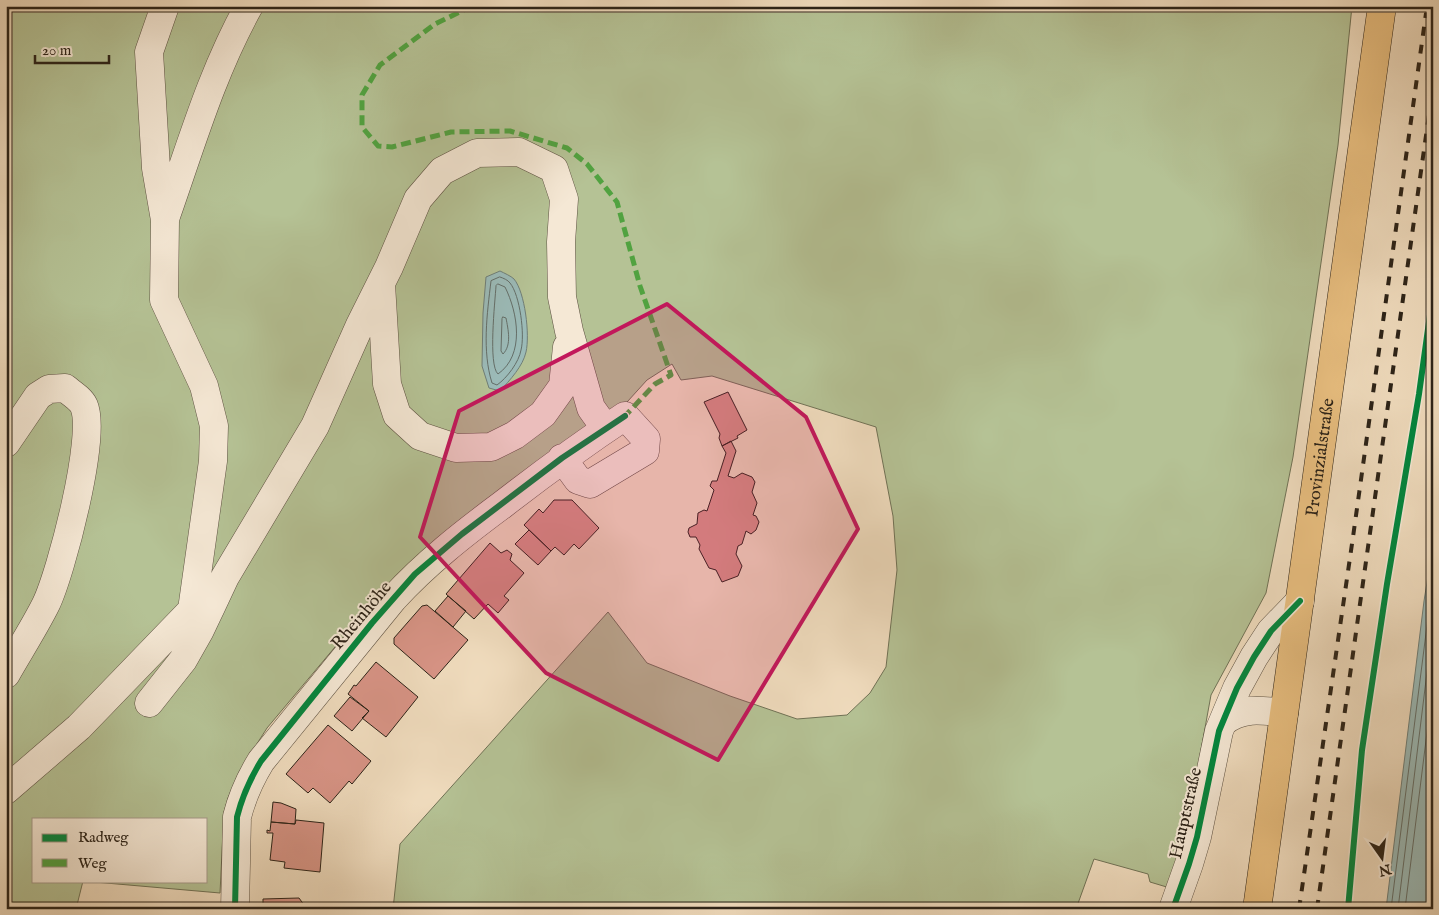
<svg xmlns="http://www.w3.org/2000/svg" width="1439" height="915" viewBox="0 0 1439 915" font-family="'IM FELL English',serif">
<rect width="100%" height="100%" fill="#f0dcbe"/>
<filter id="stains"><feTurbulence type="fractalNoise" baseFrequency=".004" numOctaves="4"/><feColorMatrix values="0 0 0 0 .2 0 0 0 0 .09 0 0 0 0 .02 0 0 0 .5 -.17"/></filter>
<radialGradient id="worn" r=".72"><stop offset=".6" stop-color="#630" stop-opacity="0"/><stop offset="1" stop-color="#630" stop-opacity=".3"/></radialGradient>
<path fill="#b5c295" stroke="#707256" d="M6,6H1352L1338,145L1293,457L1266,593L1211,695L1185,838L1170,888L1150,882L1148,874L1094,859L1076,909H393L400,844L608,612L647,663L730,696L797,719L847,715L870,693L886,667L897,570L893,516L876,427L712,376L681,380L672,364L647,380L618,412L467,516L382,591L267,728L239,772L228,798L224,812L220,893L83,881H206V819H34V881H83L76,909H6Z"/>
<path fill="#9bbab7" stroke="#6f7e77" d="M500,271C504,273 511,276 514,279C525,292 530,335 526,352C523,366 510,380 500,391L489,388L482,366L483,313L486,277Z
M1433,545V909H1386L1424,601Z"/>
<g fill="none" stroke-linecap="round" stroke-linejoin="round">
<path stroke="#646e68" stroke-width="1" d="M500,277C503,278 508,280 510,283C520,295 525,335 521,350C519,362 507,378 497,385L492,383C482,351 487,314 491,281Z
M498,284L505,287C518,313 525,355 498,374C488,365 495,302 496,286Z
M503,317L506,318C508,329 512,345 503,354L501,351L502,319Z
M1391,909L1433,578
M1398,909L1433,623
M1405,909L1433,684"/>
</g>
<path fill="#d89486" stroke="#2c2318" d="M728,392L747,430L737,436L738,438L722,446L719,438L720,434L704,402Z
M731,441L736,451L728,476L734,478L742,473L752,477L755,482L752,492L757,503L753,515L756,516L759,522L756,530L751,534L746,531L742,544L738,546L736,554L742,566L738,576L722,582L716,570L709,568L699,549L700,545L696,537H690L688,532L689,528L697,524L698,513L704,510L707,511L714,490L710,486L712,481H717L726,453L722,446Z
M554,500H572L599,528L579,549L574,544L564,555L555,547L551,551L524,525L539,509L543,513Z
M529,530L551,551L538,565L515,544Z
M490,543L501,553L507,550L512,554L510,560L524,573L504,596L509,600L498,613L488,604L474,619L446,594Z
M448,596L466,611L453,627L435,611Z
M427,605L468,640L434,679L394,644V638L422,606Z
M376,662L418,697L386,737L362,718L369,711L348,694L354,685L356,686Z
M350,697L369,711L352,731L334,716Z
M328,725L371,761L352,784L349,781L330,803L313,788L308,793L286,774Z
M273,802L281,803L296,809L295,824L271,822Z
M296,820L324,823L320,872L284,868L285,862L270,860L273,833H267V830L270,831L271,822L295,824Z
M299,898L307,909H263V899Z"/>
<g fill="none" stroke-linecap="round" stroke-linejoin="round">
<defs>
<path id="minor" d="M165,6L149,52L156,168L165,220L164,300L204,386L214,426L213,461L192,610
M166,216C191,145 212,72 249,6
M381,284L387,384L397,415L420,436L456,448L491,447L515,435L543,414L563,386L567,347
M6,443L38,396L49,389L65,388C71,393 81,399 84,406C97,436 61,573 46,604C34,628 19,651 6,674
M149,703L183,660L200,630L210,609
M1223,722C1242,707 1261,710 1284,713
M6,790L79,727L192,610L210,609L225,577L315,426L360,325L389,267L418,199L442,171L477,153L519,152L554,169L564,199L561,242L562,297L569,331L591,408L606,429
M235,909L237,817C242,797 250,779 261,761L393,599C426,563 463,534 502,505C542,474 583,444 625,416L646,439L645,451L590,484L578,480L562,458
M1173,909L1189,864L1197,837L1219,731L1237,688L1254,657L1271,631L1300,601"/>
<g id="major">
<path id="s1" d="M1257,909L1382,6"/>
</g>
</defs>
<use href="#minor" stroke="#5d5142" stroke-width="29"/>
<use href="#major" stroke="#2c2318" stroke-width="29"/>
<use href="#minor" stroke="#f5e8d5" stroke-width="28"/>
<use href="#major" stroke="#e8be7f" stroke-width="28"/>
<path stroke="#2c2318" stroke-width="4" stroke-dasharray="9 9" stroke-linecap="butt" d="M1299,909L1353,537L1427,6
M1317,909L1433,86"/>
<path stroke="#51a240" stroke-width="5" stroke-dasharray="10 5" stroke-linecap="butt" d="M472,6L435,24L380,65L362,95V127L378,146L392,147L451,132L510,131L567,148L587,164L617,202L640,286L671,375L655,384L625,416"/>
<defs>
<path id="cycleway" d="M235,909L237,817C242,797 250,779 261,761L372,623L415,574L462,534L562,458L625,416
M1173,909L1189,864L1197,837L1219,731L1237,688L1254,657L1271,631L1300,601
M1348,909L1362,750L1387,584L1419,394L1433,293"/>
</defs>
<use href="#cycleway" stroke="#f5e8d5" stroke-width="9"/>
<use href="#cycleway" stroke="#00873e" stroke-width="6"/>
</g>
<path fill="#c2185b" fill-opacity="0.2" stroke="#c2185b" stroke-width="4" stroke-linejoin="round" d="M667,304L806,417L858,529L718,760L546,673L420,537L459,411Z"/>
<g text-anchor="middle" stroke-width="4" stroke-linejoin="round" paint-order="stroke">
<g font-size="18" fill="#2c2318" stroke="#f5e8d5">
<text dy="6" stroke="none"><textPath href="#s1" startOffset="456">Provinzialstraße</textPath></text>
<text transform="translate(361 615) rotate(-50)" y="6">Rheinhöhe</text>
<text transform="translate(1185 813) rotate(-77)" y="6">Hauptstraße</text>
</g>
</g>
<rect width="1439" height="915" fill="none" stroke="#f0dcbe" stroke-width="25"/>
<rect x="8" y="8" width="1424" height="900" fill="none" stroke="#2c2318" stroke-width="2.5"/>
<rect x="12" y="12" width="1414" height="890" fill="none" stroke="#2c2318"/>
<rect x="32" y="818" width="175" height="65" fill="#f5e8d5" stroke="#a59989"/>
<rect x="42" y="834" width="25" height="8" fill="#00873e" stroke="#a59989"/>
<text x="78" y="842" font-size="15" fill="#2c2318">Radweg</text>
<rect x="42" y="859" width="25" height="8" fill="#51a240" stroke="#a59989"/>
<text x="78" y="868" font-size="15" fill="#2c2318">Weg</text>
<g transform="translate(1382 858) rotate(166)" stroke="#f5e8d5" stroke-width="4" paint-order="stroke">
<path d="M0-4L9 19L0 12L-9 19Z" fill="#2c2318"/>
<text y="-8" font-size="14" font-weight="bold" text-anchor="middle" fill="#2c2318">N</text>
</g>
<path d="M35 55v8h74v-8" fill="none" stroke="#2c2318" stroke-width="2.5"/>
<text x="42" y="55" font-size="15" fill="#2c2318" stroke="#f5e8d5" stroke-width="4" paint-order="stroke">20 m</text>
<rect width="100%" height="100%" filter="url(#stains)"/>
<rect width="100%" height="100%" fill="url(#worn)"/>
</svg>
